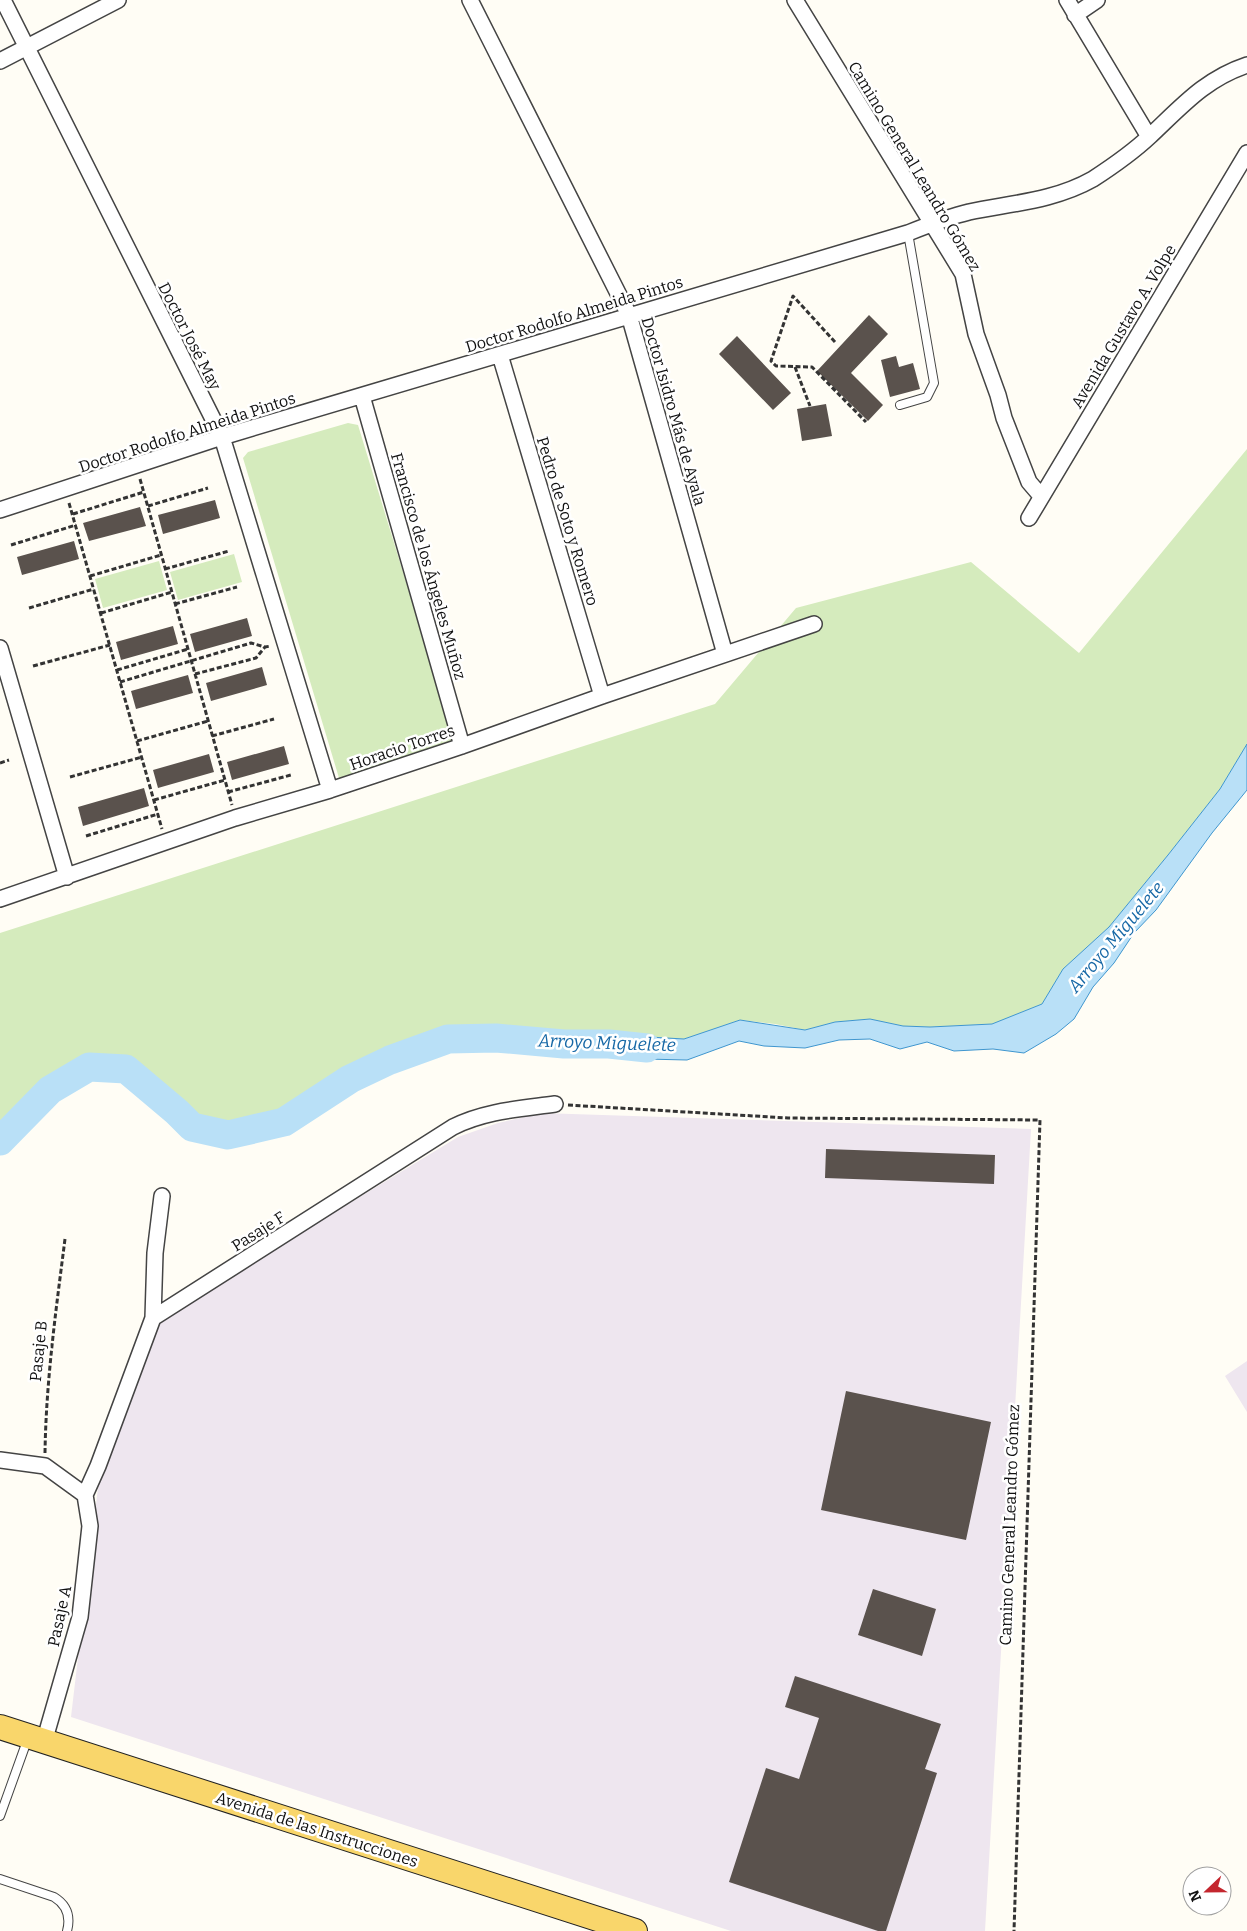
<svg xmlns="http://www.w3.org/2000/svg" width="1247" height="1931" viewBox="0 0 1247 1931" font-family="Bitter,serif">
<rect width="100%" height="100%" fill="#fffdf5"/>
<path fill="#eee6ef" d="M541,1113L1031,1129L985,1931H731L71,1717L99,1479L158,1320L458,1137L498,1123Z
M1247,1361V1412L1225,1376Z"/>
<path fill="#d5ebbd" d="M348,423L358,425L454,739L445,745L344,782L339,778L243,458L248,452Z
M1247,449V744L1220,789L1168,855L1109,927L1063,969L1042,1004L993,1024L930,1027L903,1026L870,1019L835,1022L805,1030L775,1024L740,1020L684,1039L632,1036L609,1044H564L496,1038L448,1039L390,1060L350,1078L284,1122L228,1135L192,1127L177,1112L126,1069L89,1067L50,1090L0,1141V933L715,704L796,608L971,562L1079,653Z
M234,554L242,582L178,600L170,572Z
M159,561L167,590L103,608L95,579Z"/>
<path fill="#b9e0f7" stroke="#3f96cf" d="M1247,744V790L1212,833L1156,910L1134,933L1114,963L1093,987L1074,1019L1056,1034L1024,1053L993,1049L954,1051L927,1042L900,1049L870,1039L839,1040L805,1048L764,1046L739,1041L687,1060L645,1059L609,1044L632,1036L684,1039L740,1020L805,1030L835,1022L870,1019L903,1026L930,1027L992,1024L1042,1004L1063,969L1109,927L1168,855L1220,789Z"/>
<g fill="none" stroke-linecap="round" stroke-linejoin="round">
<path stroke="#b9e0f7" stroke-width="29" d="M0,1141L50,1090L89,1067L126,1069L177,1112L192,1127L228,1135L284,1122L350,1079L390,1060L448,1039L496,1038L564,1044H609L647,1048"/>
</g>
<path fill="#5a524d" d="M869,315L888,334L851,373L883,405L868,421L817,371Z
M737,336L791,393L773,410L719,354Z
M896,356L899,367L913,363L920,389L890,397L881,360Z
M826,404L832,436L802,441L797,409Z
M215,500L220,518L163,534L158,515Z
M140,507L146,526L89,541L83,523Z
M74,541L79,559L22,575L17,557Z
M247,618L252,636L195,652L190,634Z
M173,626L178,644L121,660L116,642Z
M262,667L267,685L211,701L206,683Z
M188,675L193,693L136,709L131,691Z
M284,746L289,764L232,780L227,762Z
M209,754L214,772L158,788L153,770Z
M144,788L149,806L83,826L78,807Z
M826,1149L995,1155L994,1184L825,1178Z
M846,1391L991,1422L966,1540L821,1510Z
M873,1589L936,1609L922,1656L858,1635Z
M795,1676L941,1724L925,1769L937,1773L886,1931H878L729,1882L766,1768L799,1779L819,1718L785,1707Z"/>
<g fill="none" stroke-linecap="round" stroke-linejoin="round">
<defs>
<path id="service" d="M900,405L927,397L934,383L908,233
M0,1816L28,1738
M0,1879L54,1897C67,1905 71,1916 67,1931"/>
<path id="minor" d="M3,0L222,437L330,790
M470,0L629,315L725,654
M795,0L963,274L976,334L998,395L1004,418L1029,482L1041,496
M1067,0L1149,137
M1075,15L1097,0
M0,61L118,0
M500,355L602,696
M362,396L462,746
M0,510L222,437L908,233C928,225 948,217 969,212C1012,203 1054,201 1093,179C1113,166 1133,152 1150,136C1182,106 1205,79 1247,65
M1029,518L1247,153
M0,648L67,877
M0,899L235,818L330,790L462,746L602,696L814,624
M153,1318L155,1253L162,1196
M0,1460L45,1466L85,1495
M85,1495L98,1466L153,1318L453,1127C485,1111 519,1109 555,1104
M44,1742L80,1617L90,1526L85,1495"/>
<path id="primary" d="M0,1727L635,1931"/>
</defs>
<use href="#service" stroke="#444" stroke-width="10"/>
<use href="#minor" stroke="#444" stroke-width="18"/>
<use href="#primary" stroke="#222" stroke-width="26"/>
<path stroke="#333" stroke-width="3" stroke-dasharray="5 2.5" stroke-linecap="butt" d="M835,342L793,296L771,361L776,366L812,367L866,422
M795,367L810,406
M140,479L232,805
M69,503L162,829
M148,506L208,488
M73,514L144,492
M11,545L76,525
M165,569L229,551
M90,576L161,555
M175,604L237,587
M29,608L94,589
M101,613L172,592
M33,666L110,645
M117,670L188,649
M195,674L256,658L265,647
M120,682L251,643L265,647L271,646
M212,736L274,719
M137,741L208,721
M0,763L9,760
M70,777L142,757
M228,792L291,775
M154,800L225,780
M86,836L158,814
M568,1105L788,1118L1040,1120L1014,1931
M45,1453C46,1381 56,1310 65,1239"/>
<use href="#service" stroke="#fff" stroke-width="8"/>
<use href="#minor" stroke="#fff" stroke-width="15"/>
<use href="#primary" stroke="#f9d66b" stroke-width="24"/>
</g>
<g text-anchor="middle" stroke-width="5" stroke-linejoin="round" paint-order="stroke">
<g font-size="16" fill="#111" stroke="#fff">
<text transform="translate(915 166) rotate(59)" y="6">Camino General Leandro Gómez</text>
<text transform="translate(574 314) rotate(-17)" y="6">Doctor Rodolfo Almeida Pintos</text>
<text transform="translate(1123 326) rotate(-59)" y="6">Avenida Gustavo A. Volpe</text>
<text transform="translate(190 336) rotate(63)" y="6">Doctor José May</text>
<text transform="translate(674 411) rotate(74)" y="6">Doctor Isidro Más de Ayala</text>
<text transform="translate(187 432) rotate(-18)" y="6">Doctor Rodolfo Almeida Pintos</text>
<text transform="translate(568 521) rotate(73)" y="6">Pedro de Soto y Romero</text>
<text transform="translate(429 566) rotate(74)" y="6">Francisco de los Ángeles Muñoz</text>
<text transform="translate(402 747) rotate(-19)" y="6">Horacio Torres</text>
<text transform="translate(258 1231) rotate(-32)" y="6">Pasaje F</text>
<text transform="translate(38 1351) rotate(-84)" y="6">Pasaje B</text>
<text transform="translate(1009 1525) rotate(-88)" y="6">Camino General Leandro Gómez</text>
<text transform="translate(59 1616) rotate(-78)" y="6">Pasaje A</text>
<text transform="translate(317 1829) rotate(18)" y="6">Avenida de las Instrucciones</text>
</g>
<g font-size="18" font-style="italic" fill="#1768a6" stroke="#fff">
<text transform="translate(1116 937) rotate(-50)" y="6">Arroyo Miguelete</text>
<text transform="translate(607 1043) rotate(2)" y="6">Arroyo Miguelete</text>
</g>
</g>
<g transform="translate(1207 1891) rotate(248)"><circle r="24" fill="#ffffff" stroke="#a0a0a0"/>
<path d="M0-4L9 19L0 12L-9 19Z" fill="#c4262e"/>
<text y="-8" font-size="14" font-weight="bold" text-anchor="middle" fill="#111111">N</text>
</g>
</svg>
